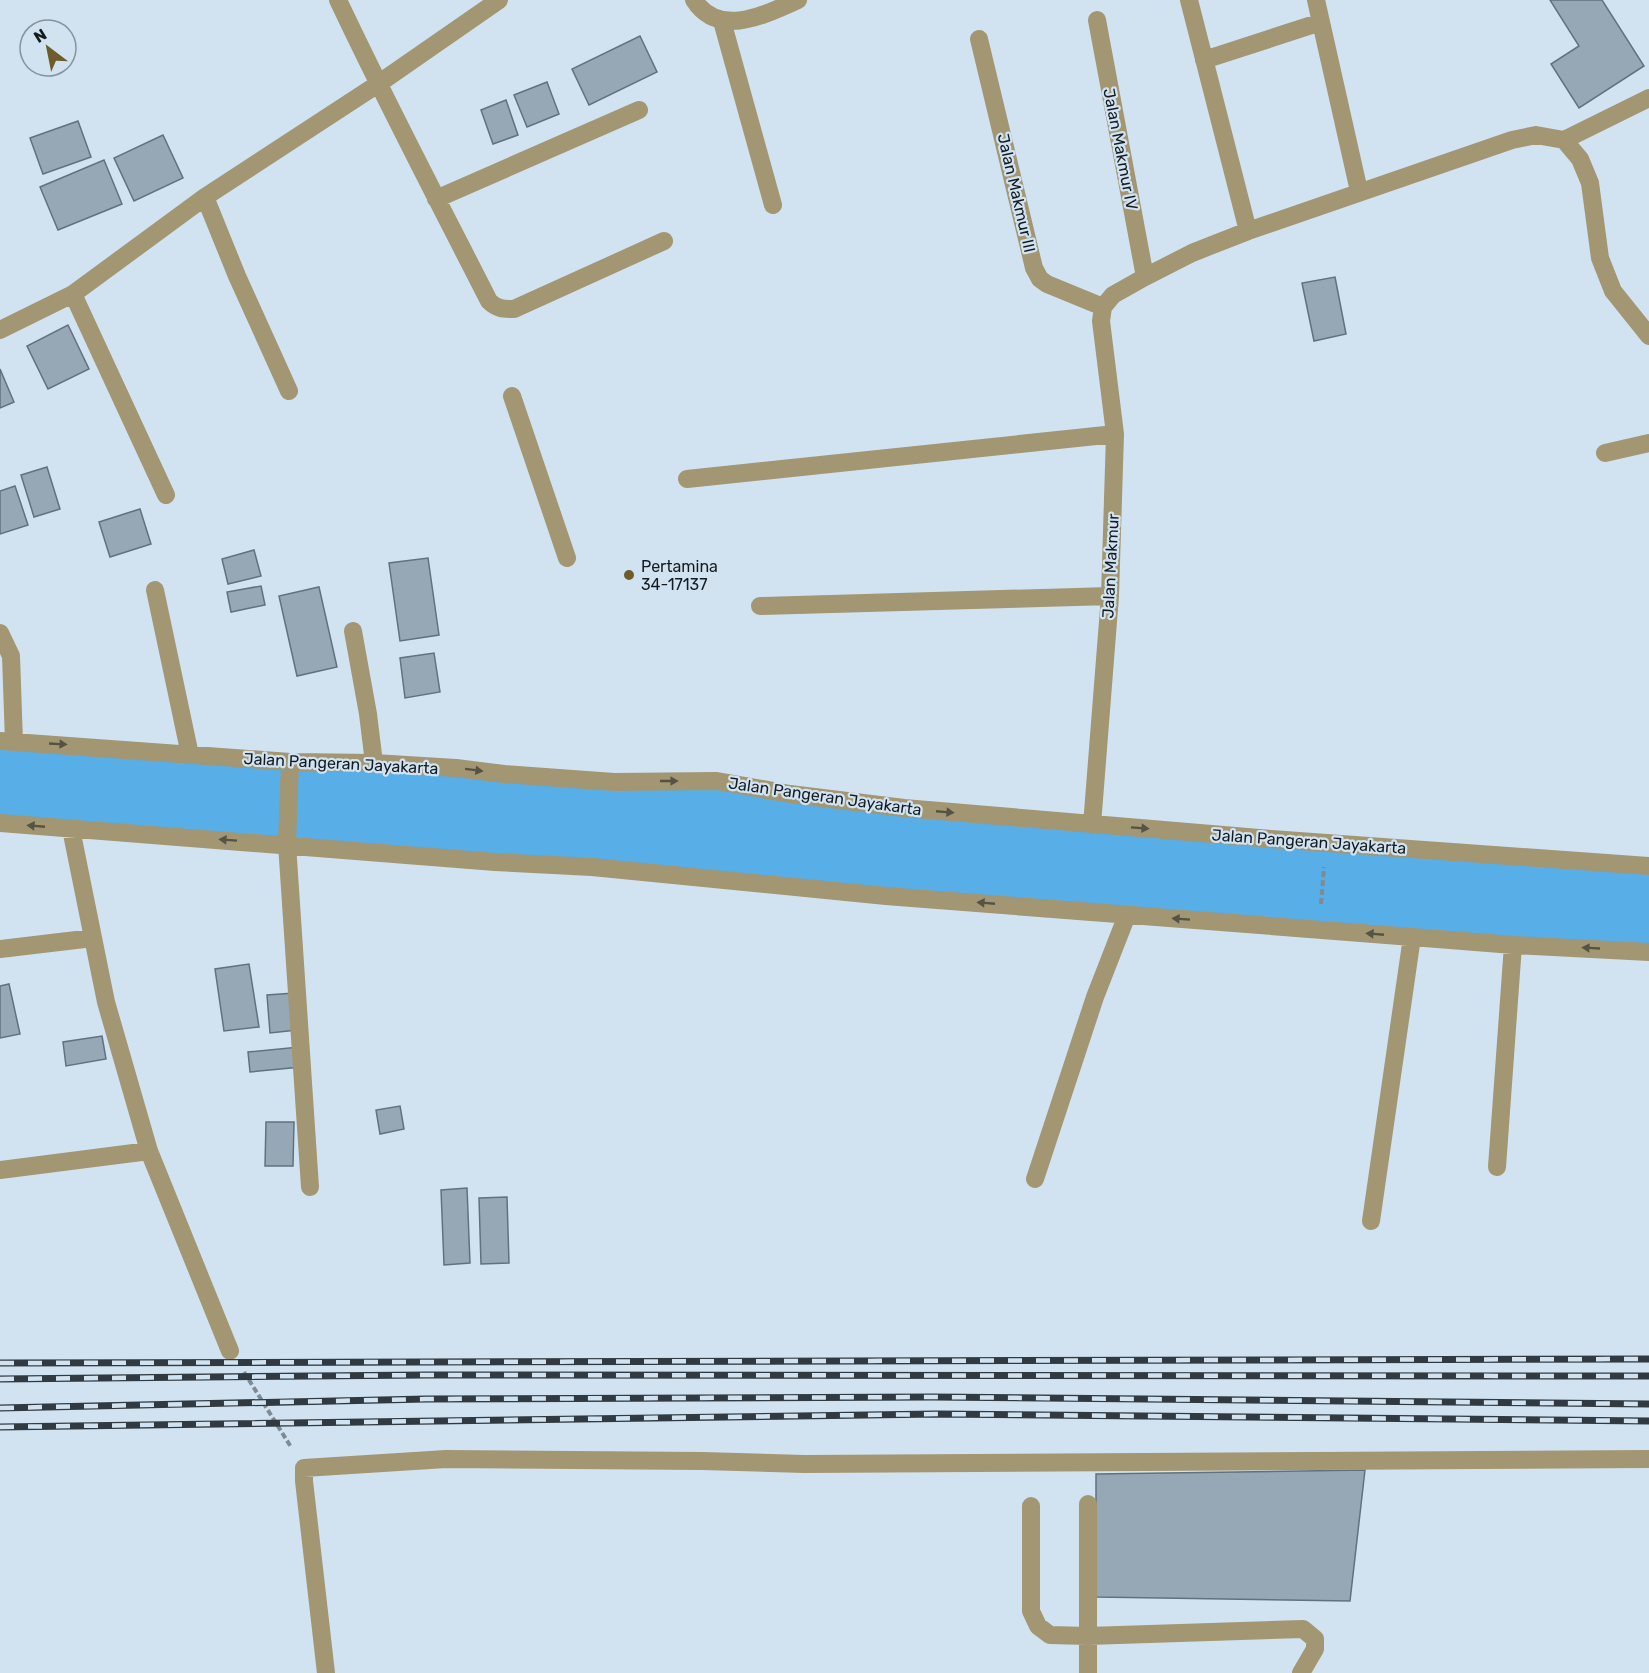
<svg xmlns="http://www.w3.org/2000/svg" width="1649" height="1673" viewBox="0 0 1649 1673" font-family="Rubik,sans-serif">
<rect width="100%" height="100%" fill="#d1e3f1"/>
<path fill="#58aee6" d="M0,741L790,794L1649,866V952L0,823Z"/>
<path fill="#96a8b5" stroke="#61727e" stroke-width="1.5" d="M1550,0H1602L1644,66L1579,108L1551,64L1579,46Z
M640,36L657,72L589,105L572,69Z
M547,82L559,114L527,127L514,95Z
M506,100L518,135L493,144L481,110Z
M78,121L91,157L43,174L30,138Z
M163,135L183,178L134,201L114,158Z
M104,160L122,204L58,230L40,187Z
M1335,277L1346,334L1314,341L1302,283Z
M68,325L89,369L48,389L27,346Z
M0,369L14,402L0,408Z
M47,467L60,509L34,517L21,475Z
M15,486L28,525L0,534V491Z
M140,509L151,544L110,557L99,522Z
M254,550L261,576L228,584L222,559Z
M428,558L439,635L400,641L389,563Z
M261,586L265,605L231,612L227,592Z
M319,587L337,667L297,676L279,596Z
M434,653L440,692L405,698L400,658Z
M249,964L259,1027L224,1031L215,969Z
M9,984L20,1034L0,1038V986Z
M294,993L297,1030L270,1033L267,995Z
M102,1036L106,1059L66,1066L63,1042Z
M299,1047L301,1067L250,1072L248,1052Z
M400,1106L404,1129L380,1134L376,1110Z
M266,1122H294L293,1166H265Z
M467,1188L470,1263L444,1265L441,1190Z
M507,1197L509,1263L481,1264L479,1198Z
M1365,1470L1350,1601L1096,1597V1474Z"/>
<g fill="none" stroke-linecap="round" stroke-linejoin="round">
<path stroke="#7e8b95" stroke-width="4" stroke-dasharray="6 3" stroke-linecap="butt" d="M1321,904L1324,867
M244,1372L291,1447"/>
<path stroke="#a39672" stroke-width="18" d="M338,0C386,102 438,201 489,301C497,309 503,309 514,309L664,241
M694,0C719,39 766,14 798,0
M1189,0L1248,231
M1316,0L1359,191
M1097,20L1145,277
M722,21L773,205
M979,39L1034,268L1040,279L1047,284L1103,307
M1204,60L1321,22
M1564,140L1649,98
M205,197L237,276L289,391
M436,199L639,110
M73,294L166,495
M1103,307L1113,295L1145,277L1192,253L1248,231L1512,140L1536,135L1564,140L1580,159L1590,183L1600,258L1613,291L1649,336
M0,330L73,294L205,197L378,84L499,0
M512,396L567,558
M1605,453L1649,443
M687,479L1115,434
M155,590L190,755
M760,606L1110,596
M353,631L368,714L374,763
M0,633L11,656L14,742
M0,741L290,762L374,763L456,768L504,774L614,782L717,781L790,794L904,808L1271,839L1649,866
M290,762L287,844L310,1187
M0,823L495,862L592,867L886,896L1412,937L1513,945L1649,952
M1092,825L1110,596L1115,434L1101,321L1103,307
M71,829L106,1002L149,1151L230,1351
M0,949L93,938
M1497,1167L1513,945
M0,1170L149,1151
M1035,1179L1095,997L1127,915
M1371,1221L1412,937
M1031,1506V1611L1038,1626L1050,1635L1088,1636L1303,1629L1315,1639V1649L1301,1673
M326,1673L304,1481V1468L446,1459L702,1461L804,1464L1649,1459
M1088,1673V1504"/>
<defs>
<path id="rail" d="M0,1363L1649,1359
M0,1379L426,1375L1649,1376
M0,1408L426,1399L932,1397L1649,1404
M0,1427L937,1414L1649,1421"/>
</defs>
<use href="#rail" stroke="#313a40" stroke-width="7"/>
<use href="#rail" stroke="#d1e3f1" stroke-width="4.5" stroke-dasharray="14" stroke-linecap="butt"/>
</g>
<defs><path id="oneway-solid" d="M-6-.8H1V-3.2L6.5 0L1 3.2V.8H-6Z" transform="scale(1.5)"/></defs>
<g fill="#555345">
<use href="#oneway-solid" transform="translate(58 744) rotate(3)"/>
<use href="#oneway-solid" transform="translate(474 770) rotate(7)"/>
<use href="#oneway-solid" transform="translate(669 781)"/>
<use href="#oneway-solid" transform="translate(945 812) rotate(5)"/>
<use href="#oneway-solid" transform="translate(36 826) rotate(-175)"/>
<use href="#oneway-solid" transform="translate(1140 828) rotate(4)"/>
<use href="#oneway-solid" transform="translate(228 840) rotate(-176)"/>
<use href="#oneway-solid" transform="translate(986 903) rotate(-175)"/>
<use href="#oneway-solid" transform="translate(1181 919) rotate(-176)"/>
<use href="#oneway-solid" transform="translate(1375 934) rotate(-175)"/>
<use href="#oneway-solid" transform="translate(1591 948) rotate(-177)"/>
</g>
<circle fill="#6e5c2a" stroke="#d1e3f1" stroke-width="2" cx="629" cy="575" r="6"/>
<g text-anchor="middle" stroke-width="4.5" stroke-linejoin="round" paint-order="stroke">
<g font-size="16" fill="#151c21" stroke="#d1e3f1">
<text transform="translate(1121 149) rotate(79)" y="6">Jalan Makmur IV</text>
<text transform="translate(1017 193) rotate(77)" y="6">Jalan Makmur III</text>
<text transform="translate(1110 566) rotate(-87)" y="6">Jalan Makmur</text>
<text transform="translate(341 763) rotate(3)" y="6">Jalan Pangeran Jayakarta</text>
<text transform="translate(825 796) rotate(8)" y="6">Jalan Pangeran Jayakarta</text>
<text transform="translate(1309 841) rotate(4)" y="6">Jalan Pangeran Jayakarta</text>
</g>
<g font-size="16" fill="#151c21" stroke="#d1e3f1" text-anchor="start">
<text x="641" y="572">Pertamina<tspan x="641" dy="18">34-17137</tspan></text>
</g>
</g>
<g transform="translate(48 48) rotate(328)"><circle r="28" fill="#d1e3f1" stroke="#86939e" stroke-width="1.5"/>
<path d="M0-4.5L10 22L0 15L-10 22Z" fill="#6e5c2a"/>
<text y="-9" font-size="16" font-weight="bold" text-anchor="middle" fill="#151c21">N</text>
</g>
</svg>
